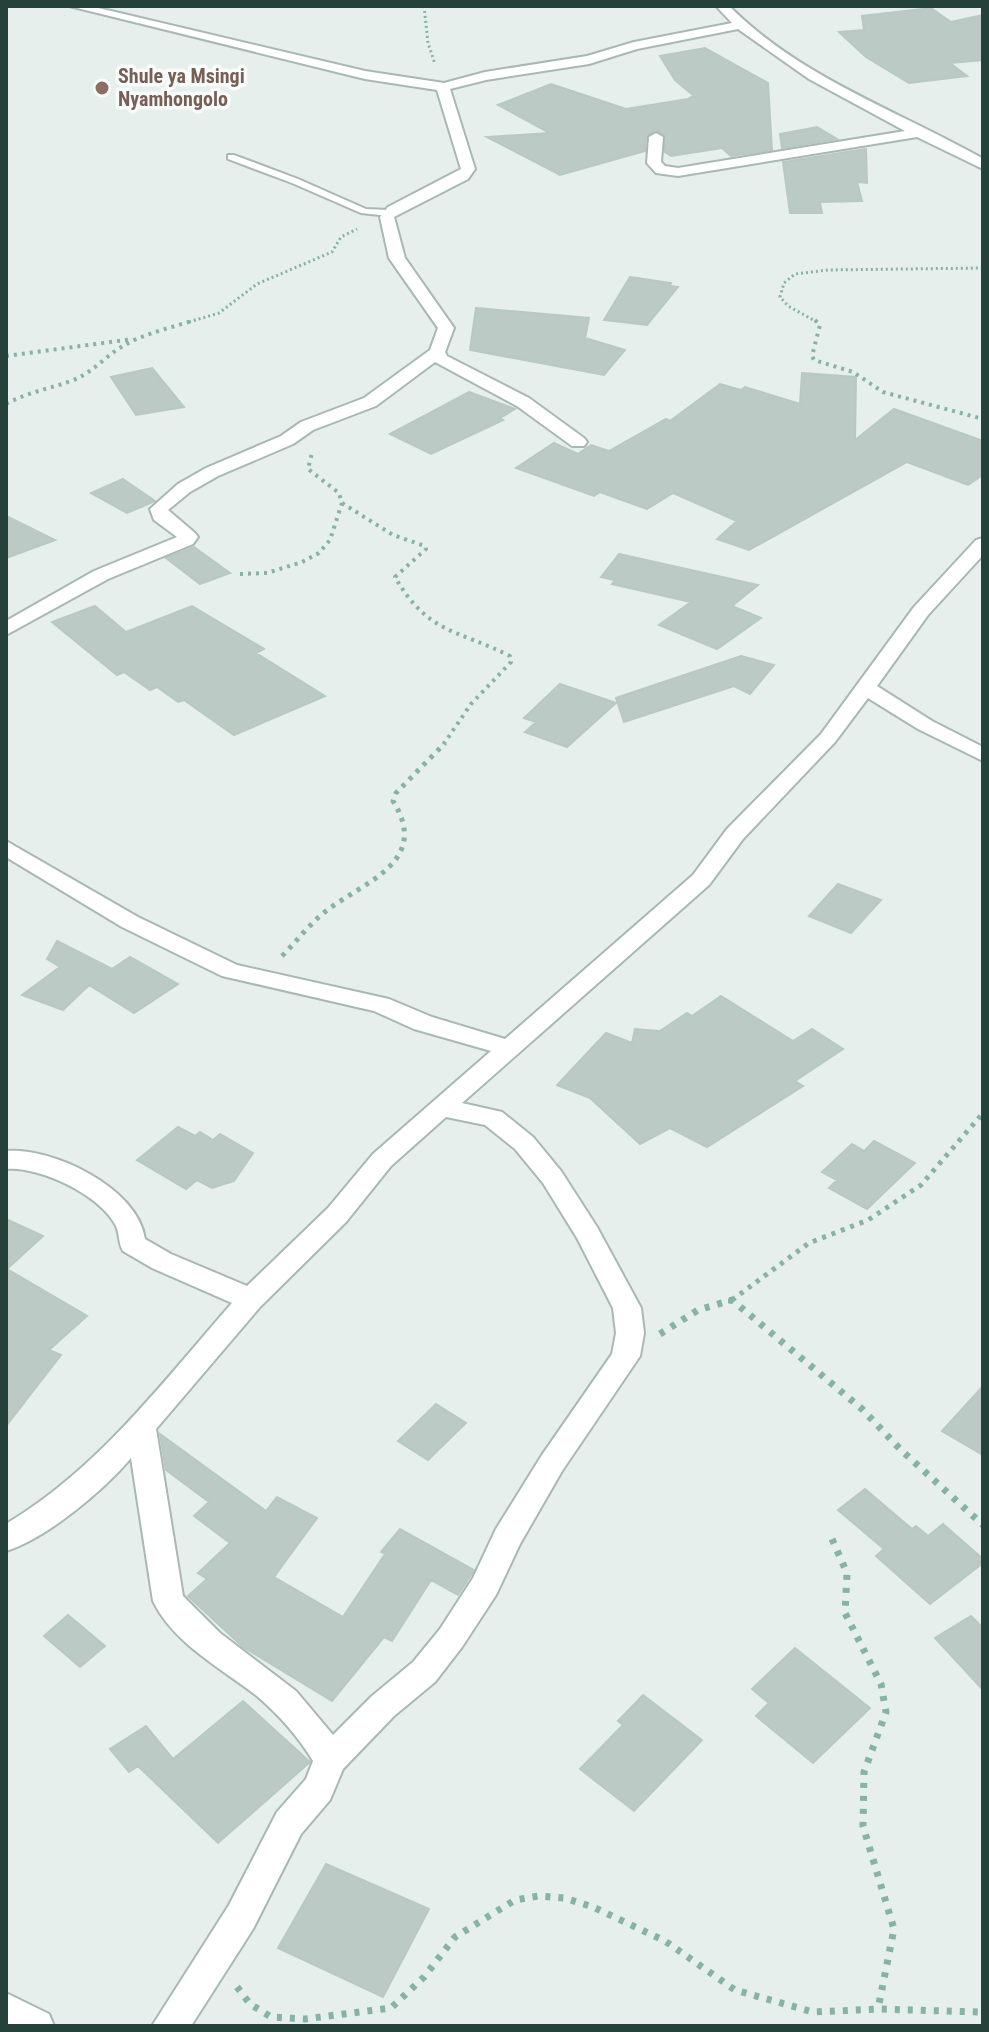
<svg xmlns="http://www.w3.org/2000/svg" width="989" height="2032" viewBox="0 0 989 2032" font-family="'Roboto Condensed',sans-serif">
<rect width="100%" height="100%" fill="#e6efeb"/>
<path fill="#bbcac4" stroke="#b8c9c2" stroke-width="2" d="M931,8L951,22L983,15V60L950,63L967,76L909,83L866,57L839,32L864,30L862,16Z
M705,48L768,83L772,150L731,156L722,148L671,156L665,152L664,134L655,130L646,137L645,151L560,175L487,137L550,133L498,105L551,84L626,109L688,99L694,96L675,80L660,56Z
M817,127L837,139L782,148L780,134Z
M866,149L867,183L857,182L862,201L820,202L822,213H790L783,162Z
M630,277L671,283L670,286L678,287L647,325L604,320Z
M476,308L589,318L585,338L625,350L604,375L470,350Z
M152,368L184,407L136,415L111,377Z
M802,373L856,377L855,440L894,409L983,441V475L968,485L907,462L749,550L717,539L737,521L673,493L647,509L600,492L594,496L516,468L554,443L578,454L591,445L609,451L666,419L670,421L720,384L741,390L745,387L800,404Z
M469,392L515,409L500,418L503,420L431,454L390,434Z
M123,479L155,501L127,513L91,493Z
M6,516L55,540L6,558Z
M194,547L230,573L200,584L166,558Z
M619,554L758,585L732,606L761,618L717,649L659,625L691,602L612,584L615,580L601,577Z
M95,606L126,632L192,606L264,649L256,653L325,696L234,735L184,700L178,702L157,687L150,690L124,672L117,675L52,622Z
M741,656L774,665L750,694L734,686L624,722L616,698Z
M560,684L616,703L567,747L525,732L536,722L524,718Z
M838,884L881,900L851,933L809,916Z
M57,941L112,969L130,957L178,984L134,1013L89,985L63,1010L22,995L60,967L47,959Z
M721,996L793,1041L812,1029L843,1049L795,1081L803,1086L707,1147L670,1128L640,1144L590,1098L557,1085L606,1033L632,1043L635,1029L660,1031L687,1013L692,1016Z
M178,1127L195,1136L200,1132L213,1140L220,1134L253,1153L234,1181L212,1188L197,1180L186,1189L137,1160Z
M874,1141L915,1163L867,1209L829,1188L837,1180L822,1172L852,1144L864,1151Z
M6,1219L43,1236L7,1269L87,1316L49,1350L61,1355L6,1426Z
M983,1386V1455L942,1431Z
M436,1404L466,1423L428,1460L398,1441Z
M160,1434L266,1511L277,1497L317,1518L274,1577L343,1617L385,1554L381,1552L400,1529L474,1570L458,1595L431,1580L392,1641L384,1637L332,1701L243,1647L188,1596L207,1579L198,1573L230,1543L194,1516L209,1502L166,1470Z
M865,1489L912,1529L916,1526L928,1536L943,1524L983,1559V1563L930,1604L876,1556L884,1549L838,1510Z
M68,1615L105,1646L80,1667L44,1636Z
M971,1616L983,1628V1690L935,1638Z
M795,1648L870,1708L813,1763L756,1716L769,1703L752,1689Z
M643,1695L702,1740L634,1811L580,1769L623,1725L618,1721Z
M243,1701L310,1762L218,1843L138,1766L129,1772L110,1749L146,1726L173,1759Z
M326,1864L429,1909L383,1997L278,1948Z"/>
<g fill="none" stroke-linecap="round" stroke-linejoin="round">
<defs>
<path id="lane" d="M228,155H234L298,179L366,209L389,210L393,213L389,216L361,213L292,183L228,159Z"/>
<path id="street" d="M69,6H90L365,71L444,83L485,72L587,56L634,42L732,23L716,6H729C800,77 894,109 980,157L983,159V169L917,137L678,176L656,173L647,163L649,137L656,133L663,137L661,162L665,166L678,168L905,131L809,79L738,29L637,49L589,64L486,80L450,89L475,169L468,179L394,217L405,258L454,328L445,352L447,356L529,398L584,438L587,442L584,446H572L517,406L435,362L376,406L313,430L293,444L218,476L190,492L168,510L195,533L198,537L193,544L108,579L6,635V621L94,571L177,537L154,520L150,509L178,484L206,468L281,436L301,422L364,398L430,350L438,328L389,258L380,217L388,207L461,169L437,90L365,79Z
M983,538V555L928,615L877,686L932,721L983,747V761L918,729L868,698L835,742L743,839L709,885L462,1103L502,1112L533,1137L561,1171L597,1227L641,1308L644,1333L640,1356L562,1471L520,1544L496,1595L462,1647L435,1682L394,1716L343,1769L330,1800L301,1834L253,1929L191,2026H152L229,1905L277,1812L306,1779L313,1761C298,1736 279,1715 257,1696C221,1668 173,1643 153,1601L131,1458C103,1491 47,1538 6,1551V1524C98,1469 162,1383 232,1303L152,1268L123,1251C118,1243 120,1235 116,1226C101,1195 39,1166 6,1169V1151C53,1147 138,1188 145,1239L171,1254L247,1286L328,1208L373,1154L491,1051L414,1029L374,1011L222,976L122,927L6,857V841L138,917L237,965L389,999L432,1017L505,1039L693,875L727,829L821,734L914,607L976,540ZM446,1117L485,1125L515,1149L543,1183L577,1238L613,1308L616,1333L612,1354L542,1455L496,1529L473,1578L440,1629L413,1662L372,1696L333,1735L296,1691L220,1633L183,1596L156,1429L260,1307L346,1222L391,1166Z
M6,1993L49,2014L54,2026H6Z"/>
</defs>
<use href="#lane" stroke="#a8b8b2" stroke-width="4"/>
<use href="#street" stroke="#a8b8b2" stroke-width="4"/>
<path stroke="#86b3a5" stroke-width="3" stroke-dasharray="2 3" stroke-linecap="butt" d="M424,6L428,43L435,64
M189,322L219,313L257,284L332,252L341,237L357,229
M817,322L788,306L780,297L784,283L795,274L828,270L983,268"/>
<path stroke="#86b3a5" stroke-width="4" stroke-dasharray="3 5" stroke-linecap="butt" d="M815,320L820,325L812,356L814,360L853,372L883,392L983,419
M6,356L133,339
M6,404C28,392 49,389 71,381C90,374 102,360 118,349C141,334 170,328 195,320
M342,503L393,535L425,546L426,549L395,577C428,634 456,629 510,656L511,662L471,704L443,745
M240,574L267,573L302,562L319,553L330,540L342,503L339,493L308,469L312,453"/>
<path stroke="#86b3a5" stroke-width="5" stroke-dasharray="4 6" stroke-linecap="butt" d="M282,956C297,941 309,924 326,911C365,881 431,862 393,801L396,793L445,743
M732,1300L809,1243L868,1220L921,1185L983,1113
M728,1301H734"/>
<path stroke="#86b3a5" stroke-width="7" stroke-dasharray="5 8" stroke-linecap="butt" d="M660,1334L698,1310L732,1300L862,1409L901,1450L983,1525
M832,1539L847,1573L845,1613L881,1684L886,1712L864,1772L863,1826L894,1929L878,2009
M237,1987L250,2004L271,2017L305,2019L391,2008L424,1977L455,1937L515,1900L538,1896L564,1898L593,1907L665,1941L735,1990L813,2012L878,2009L978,2012L983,2015"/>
<use href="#lane" fill="#fff" fill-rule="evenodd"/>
<use href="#street" fill="#fff" fill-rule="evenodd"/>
</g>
<circle fill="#8d6e63" stroke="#f7fbf9" stroke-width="3" cx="102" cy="88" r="8"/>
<g text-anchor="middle" stroke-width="7" stroke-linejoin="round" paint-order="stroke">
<g font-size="20" font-weight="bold" fill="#785e54" stroke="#f7fbf9" text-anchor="start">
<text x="118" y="83">Shule ya Msingi<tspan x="118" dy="23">Nyamhongolo</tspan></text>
</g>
</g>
<rect width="989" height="2032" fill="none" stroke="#24423a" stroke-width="16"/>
</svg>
